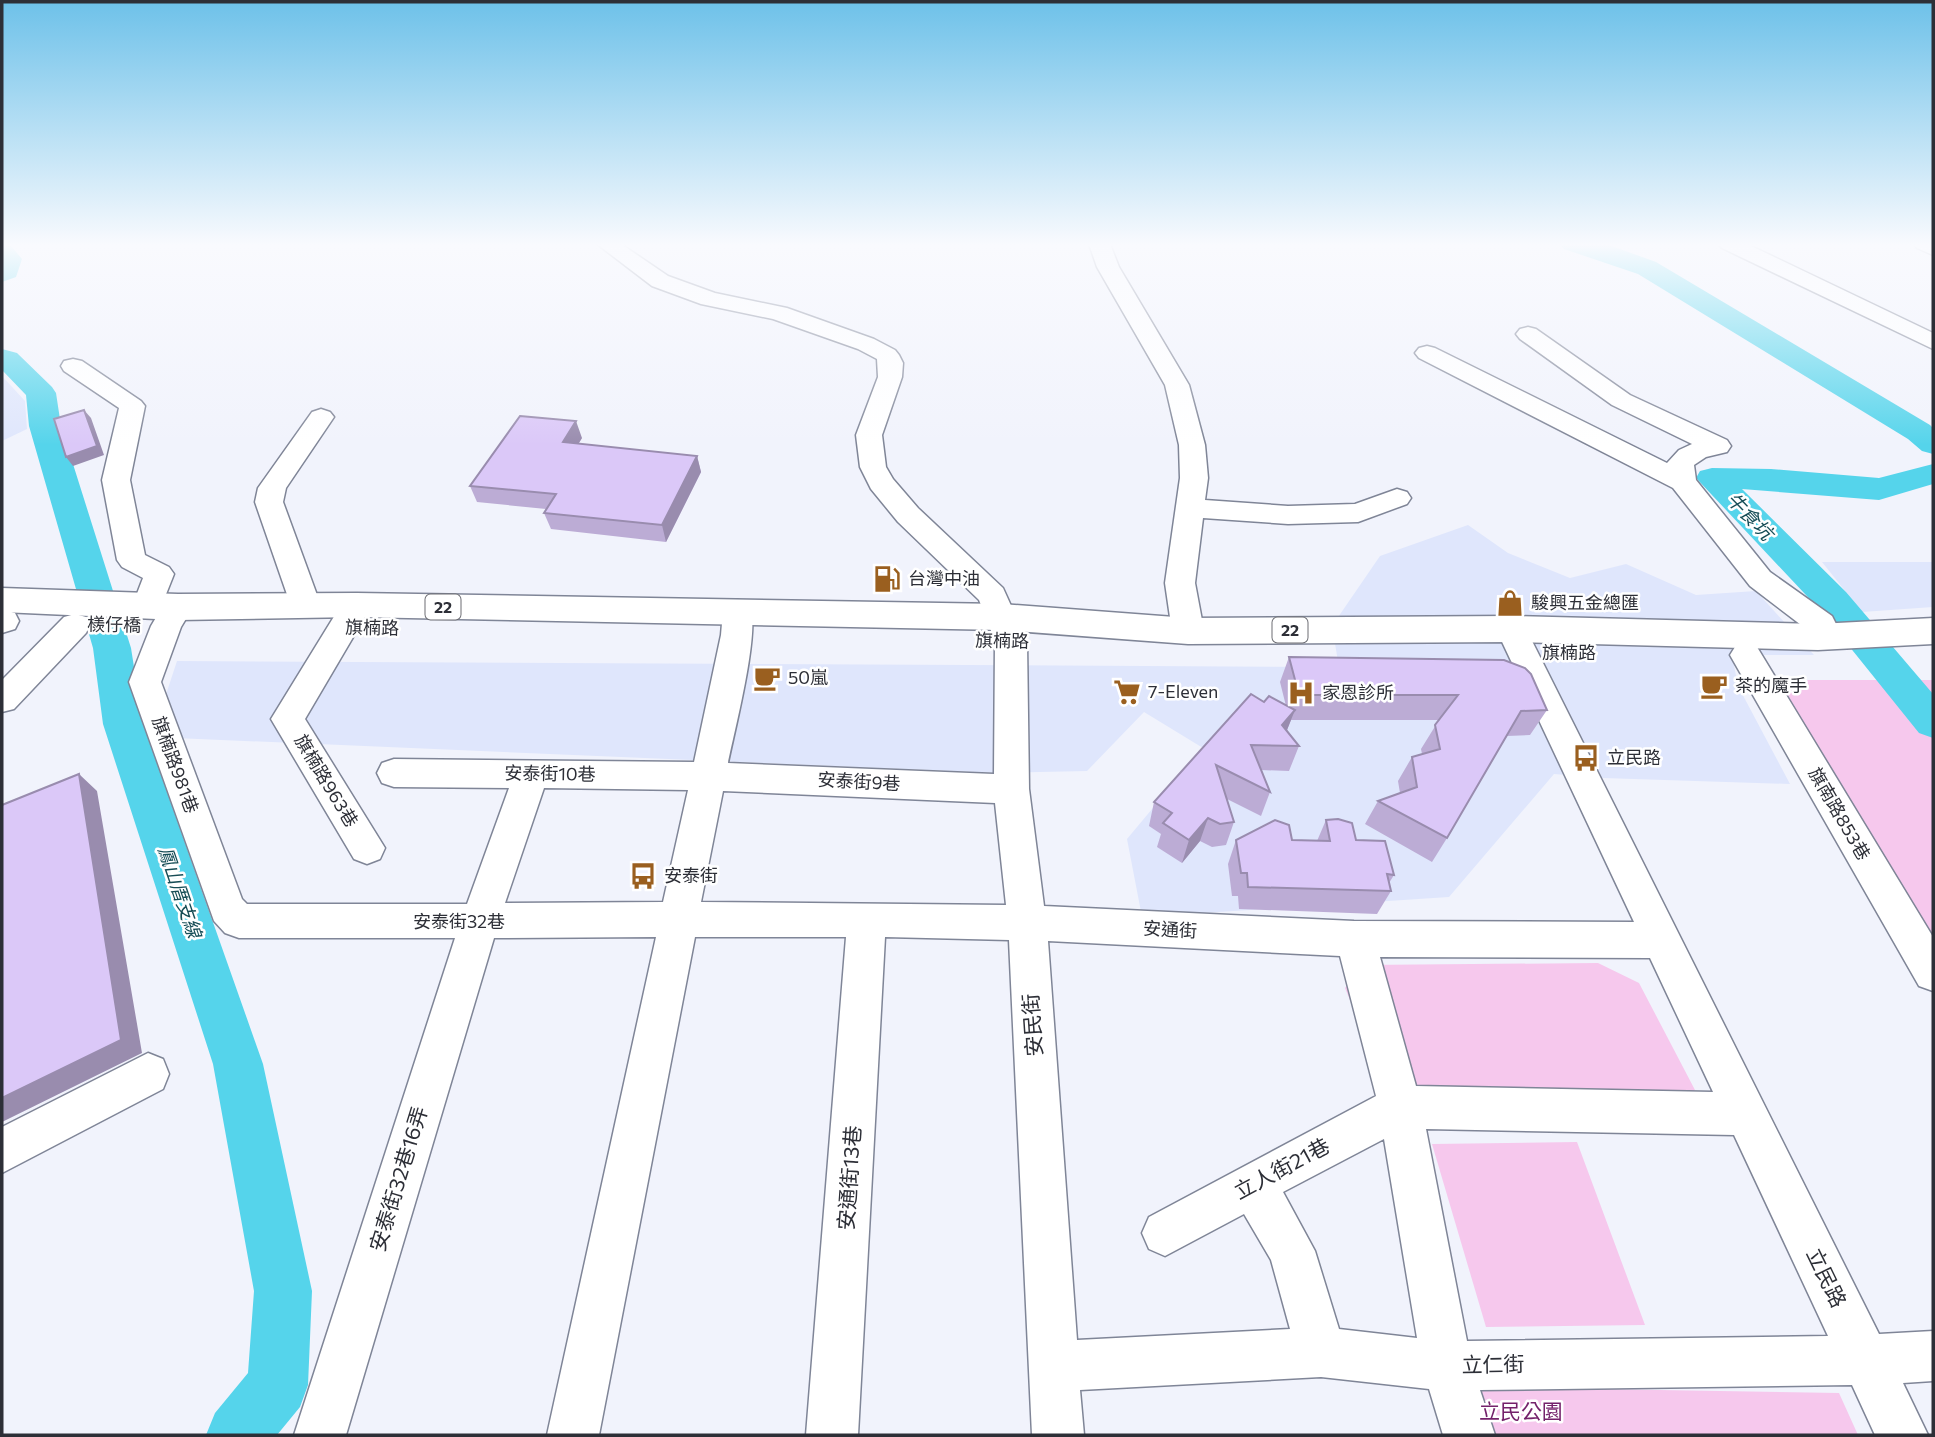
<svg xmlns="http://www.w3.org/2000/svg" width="1935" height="1437" viewBox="0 0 1935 1437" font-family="Commissioner,'Noto Sans TC',sans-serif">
<rect width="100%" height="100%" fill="#f1f3fc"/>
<path fill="#dfe6fc" d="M2,376L25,401L27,429L2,441Z
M1468,525L1508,553L1570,578L1626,564L1696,595L1756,591L1814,655H1732L1738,686L1790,784L1603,778L1554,774L1449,897L1142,917L1127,839L1203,748L1144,712L1087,771L999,773L152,737L177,661L1339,667L1332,626L1380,556Z
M1822,562H1933V607L1862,612Z"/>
<path fill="#f6c8ed" d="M1766,680H1933V952Z
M1598,963L1639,983L1695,1090L1669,1103L1385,1085L1345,988L1363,965Z
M1577,1142L1645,1325L1486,1327L1432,1144Z
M1475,1387L1839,1393L1858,1435H1490Z"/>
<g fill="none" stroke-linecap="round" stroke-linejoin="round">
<path fill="#55d4eb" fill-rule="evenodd" d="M2,244L11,246L22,259L16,277L2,282Z
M1560,244H1606L1656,262L1930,425L1933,428V454L1922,451L1908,439L1638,274L1564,249Z
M2,349L17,353L52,387L56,393L61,426L131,648L143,724L263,1064L312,1291L308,1385L300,1407L277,1435H206L215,1413L248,1373L254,1291L213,1064L103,724L93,648L29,426L26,395L2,370Z
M1933,464V484L1879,500L1742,489L1846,592L1933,694V738L1919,733L1820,610L1696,478L1700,471L1712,468L1771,469L1879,478Z"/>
<defs>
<path id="minor" d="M597,244H621L668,276L715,293L787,308L874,339L895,350L899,355L903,363L902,377L882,435L886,467L893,479L918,508L1003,588L1027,641L1029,789L1044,906L1354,921L1634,922L1496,629L1500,621L1511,618L1522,621L1879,1334L1933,1331V1381L1903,1383L1928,1435H1875L1852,1385L1480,1390L1495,1435H1443L1429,1389L1321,1377L1080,1390L1084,1435H1032L1009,940L885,937L858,1435H806L846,937H695L599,1435H547L656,937L494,938L346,1435H294L455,938H239L225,933L214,921L129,682L151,626L167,599L178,596L189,599L193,607L181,627L161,682L242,899L247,904H467L509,788L394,787L382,783L377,773L382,763L394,759L694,762L721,635L723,611L727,603L738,600L749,603C762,626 734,732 728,763L994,774L995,641L979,600L898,522L871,489L860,467L856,435L878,377L877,359L858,349L773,319L701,304L652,286ZM544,788L688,790L663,902L505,903ZM723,791L995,803L1006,905L701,902ZM1048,941L1340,956L1376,1096L1149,1217L1142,1233L1149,1249L1165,1256L1244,1214L1271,1260L1290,1329L1077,1340ZM1380,957L1650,958L1713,1092L1416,1086ZM1426,1129L1734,1135L1828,1336L1467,1341ZM1384,1139L1417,1338L1339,1329L1315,1251L1283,1192Z
M1089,244H1110L1119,267L1189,385L1205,445L1208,478L1205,500L1288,506L1355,504L1397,489L1407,492L1411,498L1407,504L1358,522L1288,524L1203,518L1195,583L1204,631L1199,639L1188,642L1177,639L1172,631L1165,583L1180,478L1179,445L1165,385L1097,267Z
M1719,244H1747L1933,333V349L1722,248Z
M1914,244H1933V255L1917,248Z
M1528,327L1536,329L1630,395L1727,440L1731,446L1727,452L1706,457L1694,465L1696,480L1770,572L1832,616L1836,624L1829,645L1818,648L1807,645L1802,637L1805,628L1750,586L1673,488L1419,358L1415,353L1419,348L1427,346L1435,348L1667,463L1679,450L1692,444L1612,405L1520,339L1516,334L1520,329Z
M73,359L82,361L141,401L145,406L130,480L145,555L169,567L174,574L159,612L148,615L137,612L133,604L143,578L122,567L117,560L102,480L119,408L64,371L61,366L64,361Z
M321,409L330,412L334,417L286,488L283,502L321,606L317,614L306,617L295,614L291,606L255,502L258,488L312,412Z
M357,594L368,597L372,605L305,719L385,848L380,859L367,864L354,859L271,719L346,597Z
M4,610L15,613L19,621L15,629L2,633V611Z
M75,614L86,617L90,625L86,633L14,709L2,712V680L64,617Z
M1746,643L1757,647L1933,937V991L1919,986L1730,655L1735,647Z
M148,1053L163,1059L169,1074L163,1089L2,1173V1127Z"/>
<path id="major" d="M2,588L178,594L357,593L1001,604L1188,618L1511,616L1818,624L1933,618V644L1818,650L1511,642L1188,644L1001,630L357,617L178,620L2,612Z"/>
</defs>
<use href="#minor" stroke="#7f8597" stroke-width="3"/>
<use href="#major" stroke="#7f8597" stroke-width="3"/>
<use href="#minor" fill="#fff" fill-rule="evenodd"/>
<use href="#major" fill="#fff" fill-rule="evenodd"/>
</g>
<path fill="#bcacd5" d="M582,438L578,444L697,456L701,472L666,542L551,529L544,513L546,509L477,502L470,486Z
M1289,657L1547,710L1530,735L1507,736L1447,838L1432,862L1365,824L1378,801L1400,793L1398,781L1412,757L1422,754L1421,749L1439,720H1291L1287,730L1299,746L1289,771L1261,770L1270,792L1261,816L1227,799L1234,822L1226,845L1212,847L1200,841L1182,863L1157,847L1161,834L1149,826L1154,802L1264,702L1286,706L1280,682Z
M1326,820L1356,840L1394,875L1389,883L1391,891L1377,914L1239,909L1238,896H1232L1228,864L1236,840L1317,841Z"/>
<path fill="#998cae" d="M84,410L91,418L104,455L73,466L66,457Z
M576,421L582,438L569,459L563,442Z
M697,456L701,472L666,542L662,525Z
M1295,710L1285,735L1282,725Z
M79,774L97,791L142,1053L2,1122V1098Z
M1208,818L1200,841L1182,863L1189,840Z"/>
<path fill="#dbc8f8" stroke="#998cae" stroke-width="2" d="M84,410L97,446L66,457L54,419Z
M520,416L576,421L563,442L697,456L662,525L544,513L556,494L470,486Z
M1289,657L1504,660L1525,668L1531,674L1547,710L1521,711L1447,838L1378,801L1417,787L1412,757L1440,749L1435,725L1458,695H1299Z
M1251,694L1264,702L1269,696L1295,710L1282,725L1299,746L1251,745L1270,792L1216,765L1234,822L1220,824L1208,818L1189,840L1163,823L1172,813L1154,802Z
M79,774L121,1040L2,1098V805Z
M1338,819L1352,823L1356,840L1385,841L1394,875L1387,874L1391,891L1248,887L1247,873H1241L1236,840L1275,820L1289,825L1292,840L1330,841L1326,820Z"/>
<linearGradient id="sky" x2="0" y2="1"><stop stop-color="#6dc1e9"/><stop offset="0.55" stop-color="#f9fafe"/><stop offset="1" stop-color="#f9fafe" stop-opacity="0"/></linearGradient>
<rect width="1935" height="445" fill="url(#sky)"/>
<defs>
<symbol id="fuel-bare" viewBox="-9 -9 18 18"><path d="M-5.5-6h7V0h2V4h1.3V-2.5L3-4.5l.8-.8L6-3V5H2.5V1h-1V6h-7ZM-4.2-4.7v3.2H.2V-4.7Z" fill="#9a5f1f" stroke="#fff" stroke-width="2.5" paint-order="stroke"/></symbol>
<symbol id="shop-bare" viewBox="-9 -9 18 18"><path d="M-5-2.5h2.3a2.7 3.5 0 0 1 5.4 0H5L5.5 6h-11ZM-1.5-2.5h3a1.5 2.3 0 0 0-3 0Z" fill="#9a5f1f" stroke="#fff" stroke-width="2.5" paint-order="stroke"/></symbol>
<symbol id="cafe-bare" viewBox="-9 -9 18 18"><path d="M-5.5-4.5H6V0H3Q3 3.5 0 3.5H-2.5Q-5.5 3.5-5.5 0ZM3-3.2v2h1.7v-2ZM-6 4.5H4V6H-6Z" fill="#9a5f1f" stroke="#fff" stroke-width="2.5" paint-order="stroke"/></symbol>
<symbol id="supermarket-bare" viewBox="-9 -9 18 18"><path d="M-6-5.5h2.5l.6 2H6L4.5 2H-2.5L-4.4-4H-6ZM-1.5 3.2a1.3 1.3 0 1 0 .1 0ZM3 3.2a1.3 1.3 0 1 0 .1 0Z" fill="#9a5f1f" stroke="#fff" stroke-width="2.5" paint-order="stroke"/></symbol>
<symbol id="hospital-bare" viewBox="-9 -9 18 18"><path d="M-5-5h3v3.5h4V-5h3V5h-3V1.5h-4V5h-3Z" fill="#9a5f1f" stroke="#fff" stroke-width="2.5" paint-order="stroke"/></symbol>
<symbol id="bus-bare" viewBox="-9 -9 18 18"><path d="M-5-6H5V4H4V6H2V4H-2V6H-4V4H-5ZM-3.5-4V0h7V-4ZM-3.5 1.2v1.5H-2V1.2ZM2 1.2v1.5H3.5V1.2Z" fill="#9a5f1f" stroke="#fff" stroke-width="2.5" paint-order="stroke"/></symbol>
</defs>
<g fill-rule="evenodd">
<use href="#fuel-bare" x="868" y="560" width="38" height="38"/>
<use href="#shop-bare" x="1491" y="584" width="38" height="38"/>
<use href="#cafe-bare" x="748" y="659" width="38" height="38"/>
<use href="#cafe-bare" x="1695" y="667" width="38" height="38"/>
<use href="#supermarket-bare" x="1108" y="673" width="38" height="38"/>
<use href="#hospital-bare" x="1282" y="674" width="38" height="38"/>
<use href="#bus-bare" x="1567" y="739" width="38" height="38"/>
<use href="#bus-bare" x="624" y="857" width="38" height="38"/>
</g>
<g text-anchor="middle" stroke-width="5" stroke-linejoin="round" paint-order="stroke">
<g fill="#fff" stroke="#6c6d73" stroke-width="2">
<rect x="425.5" y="594.5" width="35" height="25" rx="5"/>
<rect x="1272.5" y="617.5" width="35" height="25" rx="5"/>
</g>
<g font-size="16" font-weight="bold" fill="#2d2f37">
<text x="443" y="613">22</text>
<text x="1290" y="636">22</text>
</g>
<g font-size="18" fill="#2d2f37" stroke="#fff" text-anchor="start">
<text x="908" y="585">台灣中油</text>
<text x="1531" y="609">駿興五金總匯</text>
<text x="788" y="684">50嵐</text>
<text x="1735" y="692">茶的魔手</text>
<text x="1148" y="698">7-Eleven</text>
<text x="1322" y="699">家恩診所</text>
<text x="1607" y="764">立民路</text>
<text x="664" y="882">安泰街</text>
</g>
<g font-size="18" fill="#2d2f37" stroke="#fff">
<text transform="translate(114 625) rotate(1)" y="6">檨仔橋</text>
<text transform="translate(372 628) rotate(1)" y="6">旗楠路</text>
<text transform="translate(1002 641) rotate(1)" y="6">旗楠路</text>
<text x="1569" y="659">旗楠路</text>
<text transform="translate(175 765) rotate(70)" y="6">旗楠路981巷</text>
<text transform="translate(550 774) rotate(1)" y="6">安泰街10巷</text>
<text transform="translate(326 781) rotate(59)" y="6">旗楠路963巷</text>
<text transform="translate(859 782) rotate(3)" y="6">安泰街9巷</text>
<text transform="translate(1839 814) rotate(60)" y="6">旗南路853巷</text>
<text x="459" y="928">安泰街32巷</text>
<text transform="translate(1170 930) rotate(3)" y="6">安通街</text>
</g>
<g font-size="19" font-style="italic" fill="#164d56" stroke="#fff">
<text transform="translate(1750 516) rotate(46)" y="7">牛食坑</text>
<text transform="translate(180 892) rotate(71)" y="7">鳳山厝支線</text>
</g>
<g font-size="21" fill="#2d2f37" stroke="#fff">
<text transform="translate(1033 1025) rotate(-94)" y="7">安民街</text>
<text transform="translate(1282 1169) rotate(-28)" y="7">立人街21巷</text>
<text transform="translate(850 1178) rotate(-86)" y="7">安通街13巷</text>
<text transform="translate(399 1179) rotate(-73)" y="7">安泰街32巷16弄</text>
<text transform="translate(1826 1278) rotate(64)" y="7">立民路</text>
<text transform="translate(1493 1365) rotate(-1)" y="7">立仁街</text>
</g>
<g font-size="21" fill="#74226b" stroke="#fff">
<text x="1521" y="1419">立民公園</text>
</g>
</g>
<rect width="1935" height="1437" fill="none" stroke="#2d2f37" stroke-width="7"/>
</svg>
